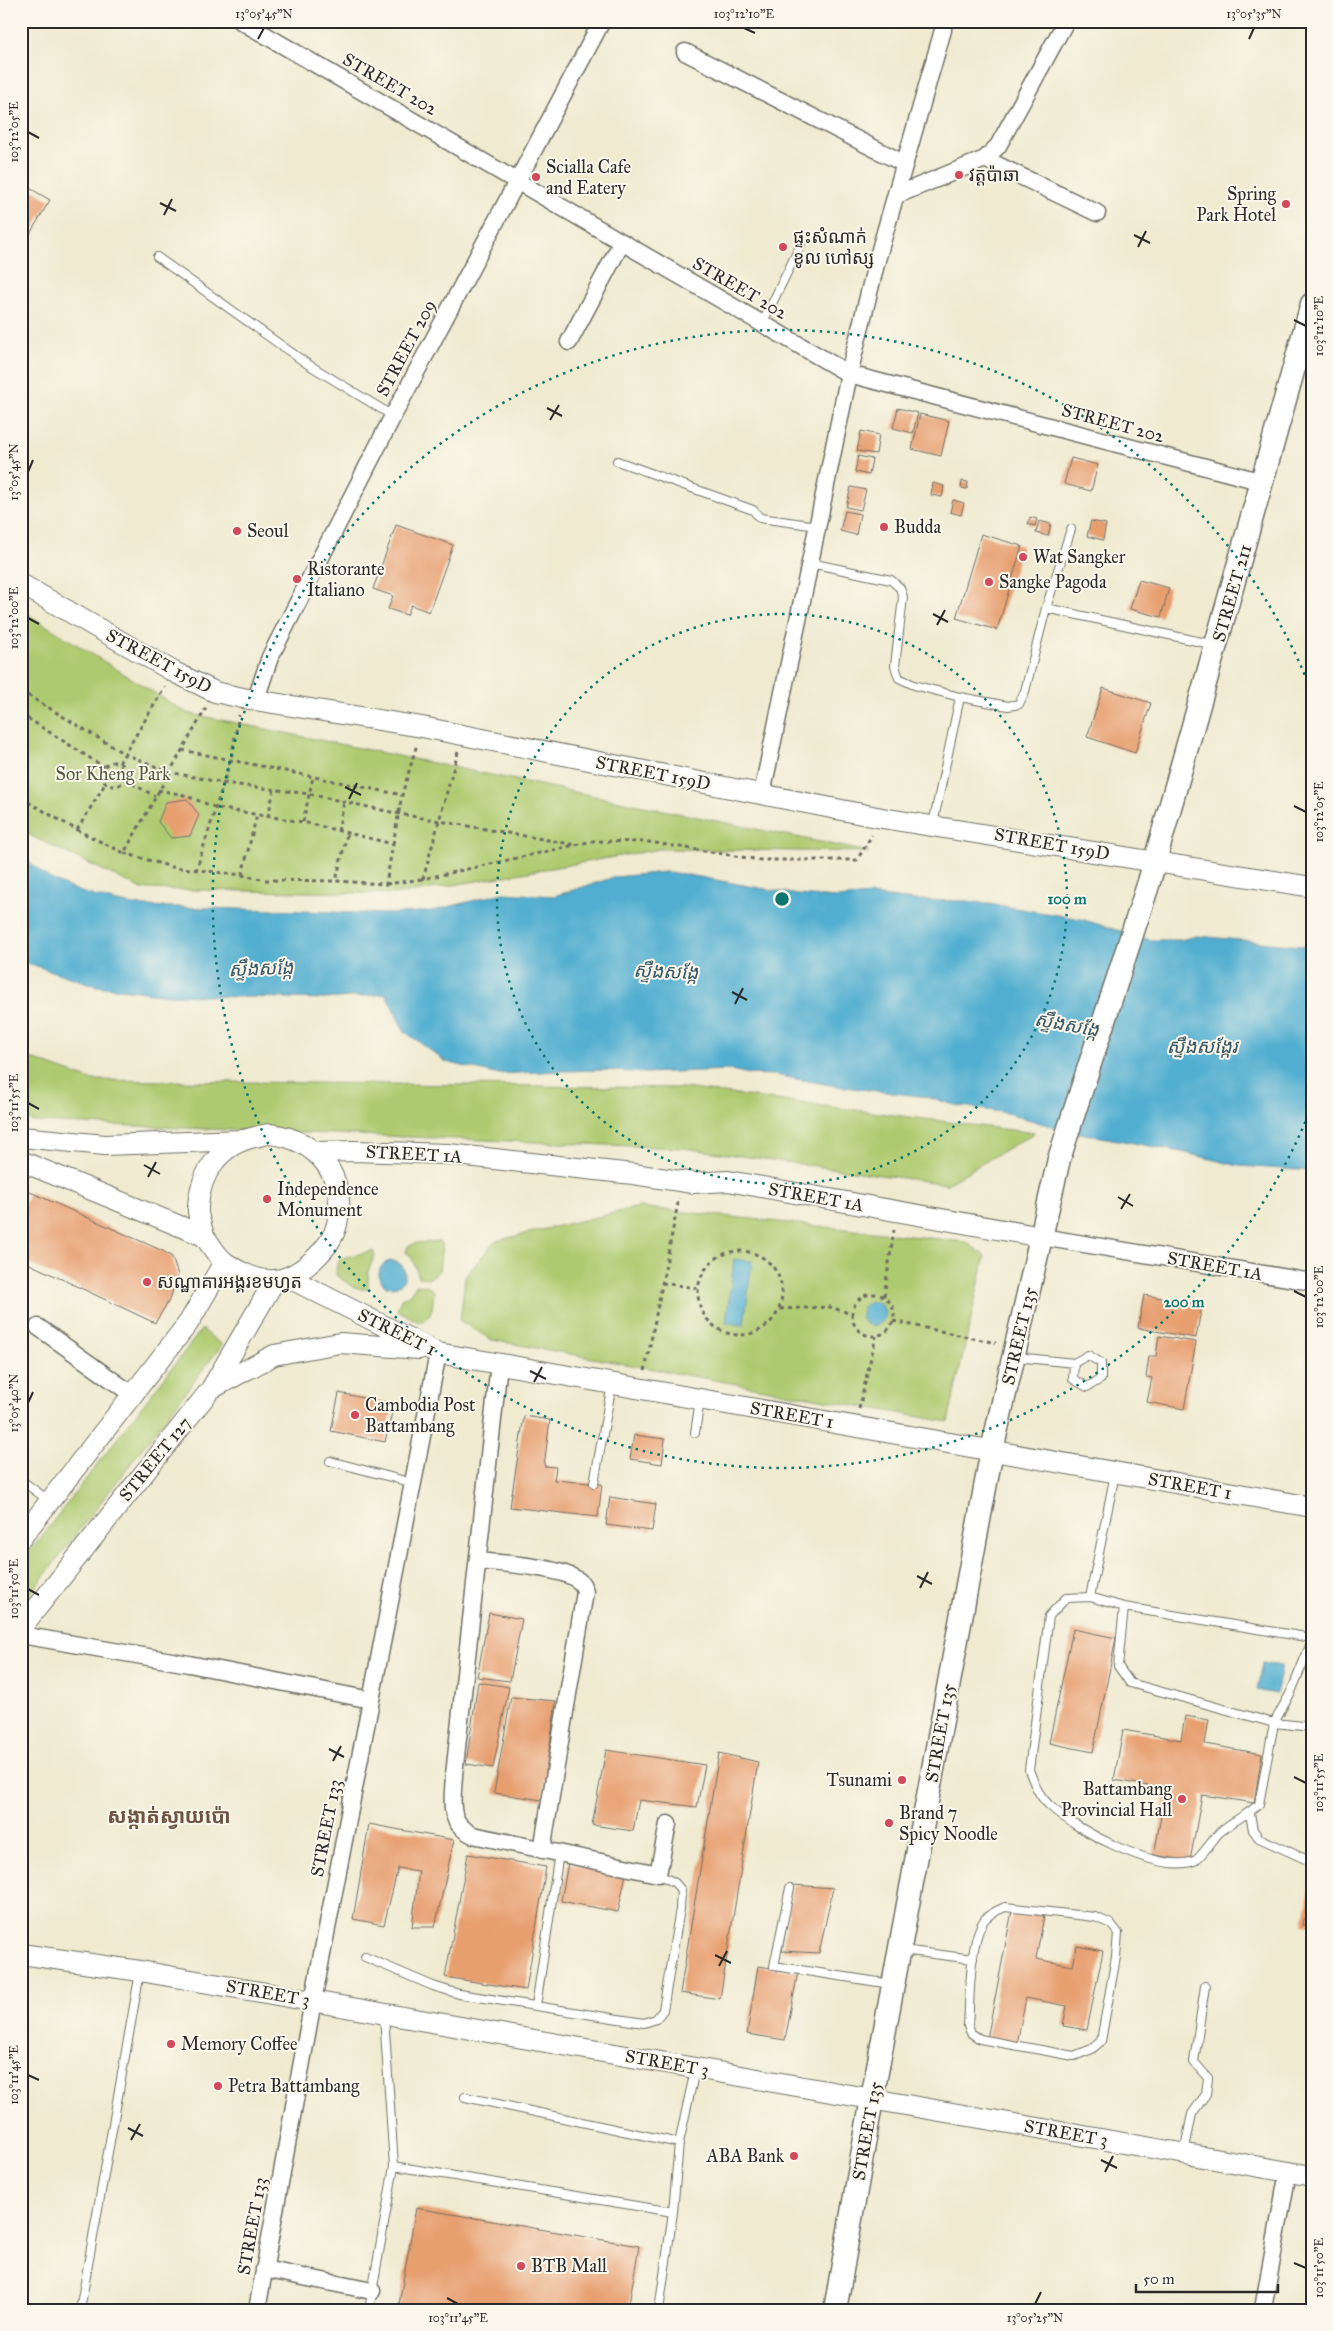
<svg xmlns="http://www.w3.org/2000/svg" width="1333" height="2331" viewBox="0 0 1333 2331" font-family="'IM FELL Great Primer','Noto Sans Khmer',serif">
<rect width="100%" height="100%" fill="#fbf7ec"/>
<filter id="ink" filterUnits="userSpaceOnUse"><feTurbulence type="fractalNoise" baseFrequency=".02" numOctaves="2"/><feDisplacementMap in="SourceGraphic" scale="10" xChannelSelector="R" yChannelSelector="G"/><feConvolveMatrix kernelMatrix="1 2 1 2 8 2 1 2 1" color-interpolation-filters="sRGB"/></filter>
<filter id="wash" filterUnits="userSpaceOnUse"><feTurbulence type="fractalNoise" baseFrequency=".0096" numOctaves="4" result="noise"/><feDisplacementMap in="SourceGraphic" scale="20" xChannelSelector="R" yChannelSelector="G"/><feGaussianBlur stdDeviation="1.12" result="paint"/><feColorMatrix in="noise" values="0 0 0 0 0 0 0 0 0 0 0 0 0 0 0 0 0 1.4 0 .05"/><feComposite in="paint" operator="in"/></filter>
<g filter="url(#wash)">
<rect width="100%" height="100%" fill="#efead0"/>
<path fill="#aeca70" stroke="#6c7a4e" d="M21,610L187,713L869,852L660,849L402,894L142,889L21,831Z
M21,1055L91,1080L684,1088L1034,1133L947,1184L683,1148L33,1122L21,1116Z
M639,1207L966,1242L985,1256L948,1422L492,1340L460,1321L465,1277L495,1241Z
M439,1241L442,1244L439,1271L430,1278L419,1277L412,1258L406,1252L408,1246L417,1243Z
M373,1251L375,1255L368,1271V1289C356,1291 345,1281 336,1275L337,1264L341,1258Z
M416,1285L427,1286L434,1291C433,1303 433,1317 421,1323L397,1310L401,1299L410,1294Z
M202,1329L222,1345L21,1606V1563Z"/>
<path fill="#51aed0" stroke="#3e6c7e" d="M21,857C31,863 40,872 49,878C74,892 116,904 145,906L391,914L432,911L503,893L554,896L615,877L665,872L683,874L798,895L837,898L871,895L914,900L968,901L1003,906L1081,919L1150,940H1180L1197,936L1312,947V1171L1239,1166L1182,1152L1064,1130L1007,1113L955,1105L927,1097L836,1086L775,1075L749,1074L731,1070L645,1073L604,1070L562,1071L495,1074L446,1062L404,1031L386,994L325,999L169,995L97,986L21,961Z
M734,1259L752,1261L744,1325L726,1323Z
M379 1274a13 13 0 1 1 26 0a13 13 0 1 1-26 0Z
M861 1314a12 12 0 1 1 24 0a12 12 0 1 1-24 0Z
M1262,1663L1282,1666L1276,1694L1257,1690Z"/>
<g id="blocks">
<path fill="#e79f6f" d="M21,183L50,200L21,249Z
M898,408L918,413L913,433L893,428Z
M920,414L949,421L941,456L912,449Z
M861,431L879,435L876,454L857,451Z
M858,456L872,459L869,475L855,472Z
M1071,458L1098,465L1091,491L1064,484Z
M962,481L968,482L967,489L961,488Z
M933,483L944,486L942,497L931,495Z
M851,487L866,490L861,510L846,507Z
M953,500L964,503L961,515L950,512Z
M845,511L860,514L856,535L840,531Z
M1030,517L1037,519L1035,526L1028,524Z
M1039,521L1051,524L1048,536L1036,533Z
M1091,521L1106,524L1103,540L1087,536Z
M396,525L453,545L429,612L411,605L407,615L388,609L393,596L373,589Z
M981,534L1022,546L997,630L956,618Z
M1139,580L1169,588L1161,617L1130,609Z
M1103,688L1151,703L1135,753L1087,737Z
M187,799L199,815L190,836L171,838L158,822L166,802Z
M30,1192L163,1251L172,1257L178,1275L170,1299L155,1323L21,1260V1211Z
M1144,1295L1202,1305L1196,1338L1138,1328Z
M1159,1336L1196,1342L1184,1409L1147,1402L1152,1378L1146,1377L1149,1356H1156Z
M339,1393L394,1404L385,1442L331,1431Z
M524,1416L550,1420L544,1466L556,1467L554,1480L602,1484L598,1517L510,1507Z
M634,1435L665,1439L662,1464L630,1459Z
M610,1497L656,1504L652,1531L606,1525Z
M489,1613L522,1619L510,1681L477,1677Z
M1073,1629L1116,1638L1093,1752L1049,1743Z
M478,1682L509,1687L493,1768L466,1764Z
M511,1697L556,1701L542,1800L494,1793Z
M1185,1716L1209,1720L1205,1744L1262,1754L1254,1803L1202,1795L1190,1861L1154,1855L1166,1789L1114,1780L1123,1730L1181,1740Z
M606,1750L705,1765L697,1807L639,1800L633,1831L592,1825Z
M719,1753L758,1762L720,1999L680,1993Z
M369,1824L454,1840L435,1927H412L419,1871L398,1868L384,1925L353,1919Z
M468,1854L546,1867L526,1990L445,1977Z
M568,1863L626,1874L618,1912L561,1901Z
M1311,1881H1312V1926L1303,1925Z
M793,1885L833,1888L819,1953L782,1951Z
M1012,1911L1044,1916L1036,1959L1073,1966L1077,1946L1103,1951L1087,2030L1063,2026L1067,2006L1026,1998L1017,2044L987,2039Z
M758,1966L798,1972L785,2040L747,2034Z
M416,2208L639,2246L628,2310H398Z"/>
</g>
</g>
<g filter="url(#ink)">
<use href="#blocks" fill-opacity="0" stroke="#706e65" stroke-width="1"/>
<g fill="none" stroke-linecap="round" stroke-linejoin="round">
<defs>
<path id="service" d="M157,257L306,363L393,416
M762,324L801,244
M617,461L753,510L760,518L817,526
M810,563L891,580L900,588L903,597L895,666L899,678L914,685L960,697
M1046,608L1215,645
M933,824L960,697L1008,706L1019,704L1025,691L1046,608L1071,529
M1016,1357L1074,1363L1088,1355L1101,1363V1379L1087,1387L1073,1379L1074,1363
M695,1433L700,1400
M330,1461L413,1483
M21,1480L48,1500
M594,1483L612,1384
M1090,1597L1115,1474
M1124,1607L1118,1666L1130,1683L1274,1723L1312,1727
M1312,1638L1124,1607L1090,1597L1066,1598L1049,1616L1029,1770C1034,1783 1038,1795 1049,1805C1075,1830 1159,1874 1194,1861C1200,1859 1213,1839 1219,1833C1231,1821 1247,1816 1259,1804L1274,1723L1291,1692L1312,1641
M1250,1814L1253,1830L1259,1838L1312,1862
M790,1888L774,1966L891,1984
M1005,1907L1095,1917L1111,1924L1118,1933L1116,1957L1101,2041L1092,2049L1074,2056L980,2039L971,2033L968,2026C970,2000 969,1939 985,1919C990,1913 998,1910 1005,1907Z
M902,1950L973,1959
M365,1957L433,1986L459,1994L644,2023L656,2019L663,2010L680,1909L681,1890L675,1883L658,1874
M536,2006L559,1853
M465,2097L679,2143
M1184,2153L1192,2114L1206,2094L1208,2078L1194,2062L1205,1986
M394,2166L673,2212
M80,2310L140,1972
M369,2310L394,2166L384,2016
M659,2310L673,2212L679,2143L695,2070"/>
<path id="minor" d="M241,21L849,374L1263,482
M685,52L905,164
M985,159L1097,213
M897,195L985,159L998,146L1066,21
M569,342L622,242
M256,699L270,657L393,416L602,21
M762,794L849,374L877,260L943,30V21
M1042,1237L1312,1282
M38,1327L133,1395
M499,1364L454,1775C453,1800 446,1822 473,1835L658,1874L668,1824
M478,1561C500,1563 566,1567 580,1582C583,1584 584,1588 585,1592L542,1850
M21,1635L189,1664L371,1700
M264,2269L372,2291
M1264,2303L1288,2172
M257,2310L313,2001L438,1353"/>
<path id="tertiary" d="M21,584L174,672L215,692L243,698L422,727L882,818L1312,887
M21,1137L105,1145L242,1140
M317,1152L354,1151L448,1154L633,1174L693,1183L728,1181L1042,1237
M21,1161L204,1236C211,1245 217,1257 226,1263C239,1272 259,1282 275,1280C299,1278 332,1248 337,1224C348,1177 317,1139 270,1134C265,1134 260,1136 255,1137C221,1144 200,1172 198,1207C197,1216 202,1227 204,1236
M287,1277L438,1353L1312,1507
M211,1389L274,1355L340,1343L420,1349
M21,1538L189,1322L224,1262
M21,1628L211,1389L275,1280
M21,1954L140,1971L1312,2176"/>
<path id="secondary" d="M835,2310L872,2099L992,1450L1059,1159L1149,882L1312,304"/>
</defs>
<use href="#service" stroke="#706e65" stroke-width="10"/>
<use href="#minor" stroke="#706e65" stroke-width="19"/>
<use href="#tertiary" stroke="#706e65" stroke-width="22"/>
<use href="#secondary" stroke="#706e65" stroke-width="25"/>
<path stroke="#706e65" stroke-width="3" stroke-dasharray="4 4" stroke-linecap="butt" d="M21,691L123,753L169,772L224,783L309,794L400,814L576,845
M21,714L104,767
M182,750L402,795
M458,752L423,879L593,841L649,842L760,860H857L872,835
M102 774a12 12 0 1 1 24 0a12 12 0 1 1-24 0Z
M119,763L165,687
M125,780L155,796
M158,790L184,795L217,808L303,822L393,844L386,884L336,881L347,834
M21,798L77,830L124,853L206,708
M268,817L274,789
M303,822L313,777
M77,830L105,784
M338,831L344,802
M393,844L402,795L417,744
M124,853L172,867L242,875L265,880L336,881
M196,871L231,759L239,715
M242,875L257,814
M386,884L423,879
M698 1293a42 42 0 1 1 84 0a42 42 0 1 1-84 0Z
M662,1283L697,1288
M852 1315a21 21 0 1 1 42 0a21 21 0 1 1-42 0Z
M884,1296L894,1230
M780,1309L830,1307L852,1314
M893,1321L996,1343
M645,1371L679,1198
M859,1409L876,1336"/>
<use href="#service" stroke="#fff" stroke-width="8"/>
<use href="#minor" stroke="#fff" stroke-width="16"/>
<use href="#tertiary" stroke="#fff" stroke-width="20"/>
<use href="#secondary" stroke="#fff" stroke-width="22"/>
</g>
</g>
<path fill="none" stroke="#2b2b2b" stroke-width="2" d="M744,28L755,33M258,39L264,28M1249,39L1254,28M28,132L39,138M160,203L176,211M164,215L172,199M1134,235L1150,243M1138,247L1146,231M1294,320L1306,326M547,408L562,416M550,420L559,405M28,472L33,460M933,614L948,622M28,618L39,624M937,625L945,610M345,787L361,795M349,799L357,783M1294,806L1306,812M732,992L747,1000M735,1004L743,988M28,1103L39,1109M144,1165L160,1174M148,1177L156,1162M1118,1197L1133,1206M1121,1209L1130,1194M1294,1291L1306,1297M530,1371L546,1379M534,1382L542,1367M28,1403L33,1392M917,1576L932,1584M920,1588L928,1572M28,1589L39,1595M329,1749L344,1757M333,1761L341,1746M1294,1777L1306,1783M715,1955L731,1963M719,1966L727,1951M28,2075L39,2080M128,2128L143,2136M131,2140L140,2124M1101,2160L1117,2168M1105,2172L1113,2156M1294,2263L1306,2268M447,2298L458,2304M1035,2304L1041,2292"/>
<g fill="none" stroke="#0f766e" stroke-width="2.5" stroke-dasharray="2.5 5">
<circle cx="782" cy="899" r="285"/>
<path d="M1311 1108A569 569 0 1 1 1311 690"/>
</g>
<g fill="#d1495b" stroke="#fbf7ec" stroke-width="2">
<circle cx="959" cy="175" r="5"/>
<circle cx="536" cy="177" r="5"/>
<circle cx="1286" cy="204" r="5"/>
<circle cx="783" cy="247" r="5"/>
<circle cx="884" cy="527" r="5"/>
<circle cx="237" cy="531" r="5"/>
<circle cx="1023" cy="557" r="5"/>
<circle cx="297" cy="579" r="5"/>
<circle cx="989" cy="582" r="5"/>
<circle cx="267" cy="1199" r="5"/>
<circle cx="147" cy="1282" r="5"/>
<circle cx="355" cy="1415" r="5"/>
<circle cx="902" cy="1780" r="5"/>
<circle cx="1182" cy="1799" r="5"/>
<circle cx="889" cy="1823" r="5"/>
<circle cx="171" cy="2044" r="5"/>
<circle cx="218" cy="2086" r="5"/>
<circle cx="794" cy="2156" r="5"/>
<circle cx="521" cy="2266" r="5"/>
</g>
<g text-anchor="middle" stroke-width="4" stroke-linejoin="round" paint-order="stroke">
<g font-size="18" fill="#2b2b2b" stroke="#fbf7ec">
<text transform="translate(390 84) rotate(30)" y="6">STREET 202</text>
<text transform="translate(740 288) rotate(30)" y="6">STREET 202</text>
<text transform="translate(406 348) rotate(-62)" y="6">STREET 209</text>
<text transform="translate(1113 423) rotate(15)" y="6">STREET 202</text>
<text transform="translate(1232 593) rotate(-74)" y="6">STREET 211</text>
<text transform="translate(159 661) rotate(28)" y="6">STREET 159D</text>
<text transform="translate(653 773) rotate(11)" y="6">STREET 159D</text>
<text transform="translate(1052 844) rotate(10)" y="6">STREET 159D</text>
<text transform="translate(414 1154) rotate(3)" y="6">STREET 1A</text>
<text transform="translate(816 1197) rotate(10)" y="6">STREET 1A</text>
<text transform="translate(1215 1266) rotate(10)" y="6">STREET 1A</text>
<text transform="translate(397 1332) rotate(26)" y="6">STREET 1</text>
<text transform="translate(1019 1336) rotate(-77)" y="6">STREET 135</text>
<text transform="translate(792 1415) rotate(10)" y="6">STREET 1</text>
<text transform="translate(155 1459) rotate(-51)" y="6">STREET 127</text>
<text transform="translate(1190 1486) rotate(10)" y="6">STREET 1</text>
<text transform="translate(940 1733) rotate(-80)" y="6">STREET 135</text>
<text transform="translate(326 1828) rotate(-79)" y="6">STREET 133</text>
<text transform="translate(268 1993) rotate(10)" y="6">STREET 3</text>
<text transform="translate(667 2063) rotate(10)" y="6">STREET 3</text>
<text transform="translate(867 2131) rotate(-80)" y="6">STREET 135</text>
<text transform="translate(1066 2133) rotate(10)" y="6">STREET 3</text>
<text transform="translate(252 2226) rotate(-80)" y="6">STREET 133</text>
</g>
<g font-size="18" fill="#2b2b2b" stroke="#fbf7ec" text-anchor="start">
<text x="546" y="173">Scialla Cafe<tspan x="546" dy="21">and Eatery</tspan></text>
<text x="969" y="181">វត្តប៉ាឆា</text>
<text x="1276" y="200" text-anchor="end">Spring<tspan x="1276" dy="21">Park Hotel</tspan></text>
<text x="793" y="243">ផ្ទះសំណាក់<tspan x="793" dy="21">ខូល ហៅស្ស</tspan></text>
<text x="894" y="533">Budda</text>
<text x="247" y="537">Seoul</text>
<text x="1033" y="563">Wat Sangker</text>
<text x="307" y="575">Ristorante<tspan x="307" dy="21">Italiano</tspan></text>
<text x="999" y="588">Sangke Pagoda</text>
<text x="277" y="1195">Independence<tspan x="277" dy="21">Monument</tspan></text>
<text x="157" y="1288">សណ្ឋាគារអង្គរខមហ្វត</text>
<text x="365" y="1411">Cambodia Post<tspan x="365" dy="21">Battambang</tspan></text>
<text x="892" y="1786" text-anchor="end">Tsunami</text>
<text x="1172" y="1795" text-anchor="end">Battambang<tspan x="1172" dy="21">Provincial Hall</tspan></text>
<text x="899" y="1819">Brand 7<tspan x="899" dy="21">Spicy Noodle</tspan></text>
<text x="181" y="2050">Memory Coffee</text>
<text x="228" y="2092">Petra Battambang</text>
<text x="784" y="2162" text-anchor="end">ABA Bank</text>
<text x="531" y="2272">BTB Mall</text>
</g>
<g font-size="18" fill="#525b40" stroke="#fbf7ec">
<text x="113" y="780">Sor Kheng Park</text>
</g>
<g font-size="19" font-style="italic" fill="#385965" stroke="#fbf7ec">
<text transform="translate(261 968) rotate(-2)" y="7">ស្ទឹងសង្កែ</text>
<text transform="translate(666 971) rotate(2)" y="7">ស្ទឹងសង្កែ</text>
<text transform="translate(1067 1024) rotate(10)" y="7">ស្ទឹងសង្កែ</text>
<text x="1202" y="1053">ស្ទឹងសង្កែរ</text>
</g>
<g font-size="20" font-weight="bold" fill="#6d5443" stroke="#fbf7ec">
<text x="169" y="1823">សង្កាត់ស្វាយប៉ោ</text>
</g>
</g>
<circle cx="782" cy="899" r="8" fill="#0f766e" stroke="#fbf7ec" stroke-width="2.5"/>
<g font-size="15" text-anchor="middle" font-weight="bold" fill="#0f766e" stroke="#fbf7ec" stroke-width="4" stroke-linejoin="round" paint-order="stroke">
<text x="1067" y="904">100 m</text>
<text x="1184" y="1307">200 m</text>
</g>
<rect width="1333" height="2331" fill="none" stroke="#fbf7ec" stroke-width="55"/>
<path d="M1136 2284v8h142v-8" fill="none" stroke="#2b2b2b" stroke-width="2.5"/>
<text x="1143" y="2284" font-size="15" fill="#2b2b2b" stroke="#fbf7ec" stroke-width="4" paint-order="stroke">50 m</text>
<rect x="28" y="28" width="1278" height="2276" fill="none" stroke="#2b2b2b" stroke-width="2"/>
<g font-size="12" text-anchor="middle" fill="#2b2b2b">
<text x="264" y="18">13°05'45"N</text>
<text x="744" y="18">103°12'10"E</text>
<text x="1254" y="18">13°05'35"N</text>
<text transform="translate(14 132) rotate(-90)" y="4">103°12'05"E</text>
<text transform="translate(1319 326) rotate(-90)" y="4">103°12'10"E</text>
<text transform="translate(14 472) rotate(-90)" y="4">13°05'45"N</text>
<text transform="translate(14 618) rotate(-90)" y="4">103°12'00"E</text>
<text transform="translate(1319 812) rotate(-90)" y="4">103°12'05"E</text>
<text transform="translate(14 1103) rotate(-90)" y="4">103°11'55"E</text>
<text transform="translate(1319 1297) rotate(-90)" y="4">103°12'00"E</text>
<text transform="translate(14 1403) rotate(-90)" y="4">13°05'40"N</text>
<text transform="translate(14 1589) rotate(-90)" y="4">103°11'50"E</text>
<text transform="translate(1319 1783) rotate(-90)" y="4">103°11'55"E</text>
<text transform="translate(14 2075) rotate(-90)" y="4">103°11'45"E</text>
<text transform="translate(1319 2268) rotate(-90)" y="4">103°11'50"E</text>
<text x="458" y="2322">103°11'45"E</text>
<text x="1035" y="2322">13°05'25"N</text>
</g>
</svg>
